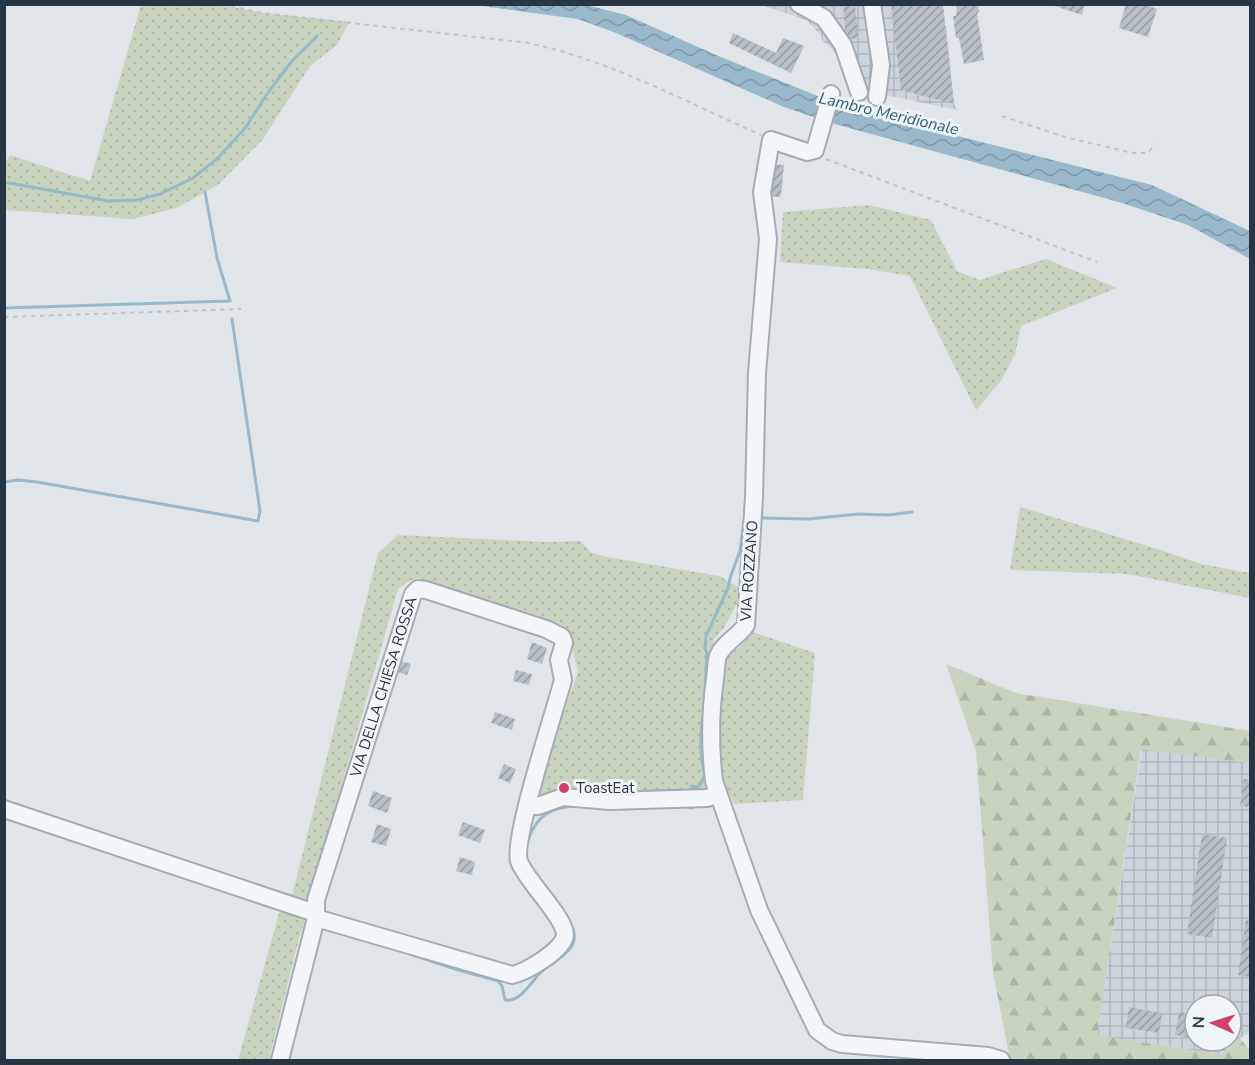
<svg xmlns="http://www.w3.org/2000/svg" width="1255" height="1065" viewBox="0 0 1255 1065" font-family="'Nunito Sans',sans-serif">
<defs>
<pattern id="industrial-grid" width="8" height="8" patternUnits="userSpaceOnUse" patternTransform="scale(1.5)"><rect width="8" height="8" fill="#ced4dc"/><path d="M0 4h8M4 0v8" fill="none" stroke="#b1b7be"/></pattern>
<pattern id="grass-dots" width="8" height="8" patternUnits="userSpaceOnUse" patternTransform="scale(1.5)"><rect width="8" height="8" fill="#c8d4c0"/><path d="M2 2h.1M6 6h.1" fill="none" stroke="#acb7a6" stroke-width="1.8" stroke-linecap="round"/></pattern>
<pattern id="forest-firs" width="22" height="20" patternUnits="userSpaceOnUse" patternTransform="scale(1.5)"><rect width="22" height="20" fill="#c8d4c0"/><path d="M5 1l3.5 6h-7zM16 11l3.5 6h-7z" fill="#acb7a6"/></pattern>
<pattern id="water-waves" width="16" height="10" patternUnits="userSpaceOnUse" patternTransform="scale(1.5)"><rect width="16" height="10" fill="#99b9cb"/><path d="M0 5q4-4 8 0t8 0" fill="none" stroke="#7d97a6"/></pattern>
<pattern id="building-hatch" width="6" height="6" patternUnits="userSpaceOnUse" patternTransform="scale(1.5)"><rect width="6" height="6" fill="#b7bfc7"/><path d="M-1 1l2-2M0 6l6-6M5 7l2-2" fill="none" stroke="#959ca3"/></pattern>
</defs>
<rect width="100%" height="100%" fill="#e0e5ea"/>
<path fill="url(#industrial-grid)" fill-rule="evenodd" d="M761,5H921L924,29L946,26L954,104L958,110L860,90L847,64L822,40L821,35L806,20Z
M1142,748L1250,763V1033L1240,1038L1221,1055L1097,1035ZM1195,1005H1231V1041H1195Z"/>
<path fill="url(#grass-dots)" d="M141,5H222L262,13L349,22L337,45L310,66L263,139L218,185L176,208L133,219L5,210V163L10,155L90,181Z
M869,205L931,220L957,271L979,280L1046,259L1117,288L1021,326L1015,354L1001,381L976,410L910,276L868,269L780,262L783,212Z
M1020,507L1164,551L1201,564L1250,573V598L1127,574L1010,570Z
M398,535L548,542L580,541L592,553L607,557L719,576L744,590L724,628L714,639L706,706L705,790L659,791L619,798L556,792L538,796L535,792L578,672L569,634L418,578L409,581L398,589L309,900L292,896L378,553Z
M752,632L815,653L803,800L734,804L725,786L716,717L723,673L728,655L740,647Z
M280,910L295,913L305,920L299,938L269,1060H238Z"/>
<path fill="url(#forest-firs)" d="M946,664L1016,693L1250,731V763L1141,749L1097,1035L1221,1055L1240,1038L1250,1051V1060H1010L993,972L976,751Z"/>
<path fill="url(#water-waves)" d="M475,5H587L626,15L716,55L825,99L926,128L1152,185L1250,231V259L1188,225L1119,202L831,123L784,107L616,33L578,19Z"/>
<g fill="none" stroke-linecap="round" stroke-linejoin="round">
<path stroke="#99b9cb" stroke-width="3" d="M4,182L108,201L137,200L160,194L193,178L218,158L246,127L267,94L292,61L317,36
M4,308L230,301L217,258L205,192
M4,482L18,480L37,482L258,521L260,511L232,319
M759,518L809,519L858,514L888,515L912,512
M705,690L707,654L705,648L706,636L728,588L730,578L740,551L744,521
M691,786L697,787L700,785L705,775C699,753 700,734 704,712
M685,806L692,808
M622,809L645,808
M528,840C537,815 551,807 577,806
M413,955L455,969L498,981L502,986L505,1000C522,1002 531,981 542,971C556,959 584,949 571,925"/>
</g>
<path fill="url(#building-hatch)" d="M843,4H855L858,38L846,40Z
M891,4H943L954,104L901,90Z
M957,4H978L979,12L977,13L984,60L964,64L959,38H956L953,16H956Z
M1049,4H1085L1082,15Z
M1126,4H1144L1157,9L1148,37L1119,28Z
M733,33L776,53L783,38L804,46L791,73L729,43Z
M771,164L784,165L781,195L779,197L767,196Z
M532,642L547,648L542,664L527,659Z
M397,660L411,664L407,675L394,671Z
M516,670L532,674L529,685L513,681Z
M495,712L515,719L512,730L491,723Z
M504,764L516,769L510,783L498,778Z
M1244,779L1250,780V807L1240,806Z
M373,791L392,798L387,813L368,806Z
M463,822L485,830L480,843L458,835Z
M377,824L391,829L386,846L371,842Z
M1202,834L1227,838L1212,938L1187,934Z
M460,857L475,862L472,875L456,871Z
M1246,920L1250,921V977L1238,975Z
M1129,1007L1162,1013L1159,1033L1126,1028Z
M1179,1012L1195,1015V1038L1175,1035Z"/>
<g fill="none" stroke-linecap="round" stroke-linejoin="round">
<defs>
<g id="minor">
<path d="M799,4L824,18L843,45L859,92"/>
<path d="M872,4L881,65L877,97"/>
<path d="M831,94L815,150L807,152L771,140L762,192L768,239L757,373L754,497L746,625C739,636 723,643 718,656C716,662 716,672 715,679C710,713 710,747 714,781L759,910L817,1030L832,1041L842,1044L988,1056L1001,1060"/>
<path d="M527,806H538L563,797L610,801L707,798L718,794"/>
<path d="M4,809L315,913"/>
<path id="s1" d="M280,1060L316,918V900L413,594L418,589L426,590L546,629L562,637L564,643L559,660L563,680C555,710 512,840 519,861C526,881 565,917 565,935C564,950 526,972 512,975L316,918"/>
</g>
</defs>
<use href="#minor" stroke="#a5adb4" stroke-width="20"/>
<path stroke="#bec3c9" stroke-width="2" stroke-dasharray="4.5 4.5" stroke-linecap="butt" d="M222,4L262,13L529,43C611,61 684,101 761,135
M1002,116L1068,138L1133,153H1148L1155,144
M826,159L1097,262
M4,317L241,309"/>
<use href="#minor" stroke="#f3f5f8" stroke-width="16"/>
</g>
<circle fill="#d43f6b" stroke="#eff4f7" stroke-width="2" cx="564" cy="788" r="6"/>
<g text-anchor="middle" stroke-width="6" stroke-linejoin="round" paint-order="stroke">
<g font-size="15" fill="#283542" stroke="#eff4f7">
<text transform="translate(749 571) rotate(-86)" y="5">VIA ROZZANO</text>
<text dy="5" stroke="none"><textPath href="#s1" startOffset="388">VIA DELLA CHIESA ROSSA</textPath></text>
</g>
<g font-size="15" fill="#283542" stroke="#eff4f7" text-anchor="start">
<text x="576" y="793">ToastEat</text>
</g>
<g font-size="16" font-style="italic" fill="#305a77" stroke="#eff4f7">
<text transform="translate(889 113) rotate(13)" y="6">Lambro Meridionale</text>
</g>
</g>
<rect width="1255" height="1065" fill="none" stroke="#283542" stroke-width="12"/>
<g transform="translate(1213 1023) rotate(273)"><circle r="28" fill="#eff4f7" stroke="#9fa8af" stroke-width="1.5"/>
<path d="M0-4.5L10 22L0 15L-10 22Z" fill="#d43f6b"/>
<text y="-9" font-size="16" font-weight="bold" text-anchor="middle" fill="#283542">N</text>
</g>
</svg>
